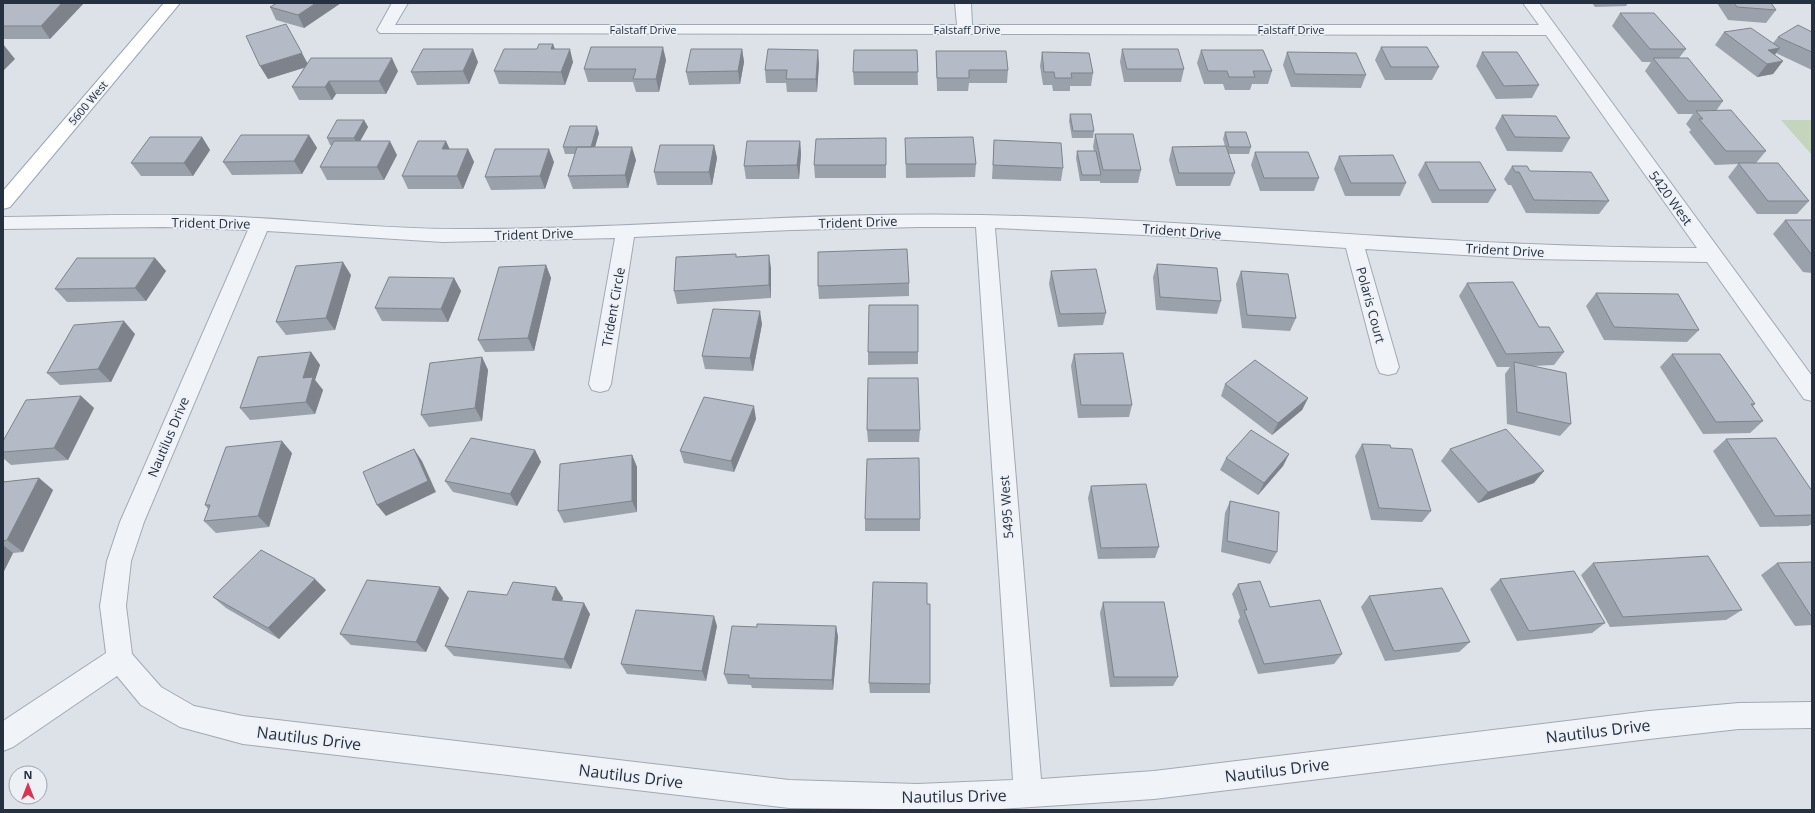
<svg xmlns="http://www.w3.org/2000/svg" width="1815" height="813" viewBox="0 0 1815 813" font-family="'Open Sans',sans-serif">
<rect width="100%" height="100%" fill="#dde2e9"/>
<path fill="#c4d4bd" d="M1781,120H1812V155Z"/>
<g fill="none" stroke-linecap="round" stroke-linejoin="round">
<defs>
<path id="minor" d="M392,3H408L395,25H957L955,3H971L972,25H1539L1523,3H1539L1812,376V401L1804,399L1707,262L1530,259L1365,249L1399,367L1396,373L1388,375L1380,373L1377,367L1346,248L1165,236L995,228L1041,779L1154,771L1649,711L1739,703L1812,702V728L1739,729L1649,739L1154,799L983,810L789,808L243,744L180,727L141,705L117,676L13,747L3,751V721L106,653L100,606L107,561L120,522L248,230L164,227L3,229V217C74,216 145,213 216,216C301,219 386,230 471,229C642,229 811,211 982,215C1221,220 1458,248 1697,248L1546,35L380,33L377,30ZM919,227H976L1013,780L917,784L789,780L243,716L194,706L161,687L132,654L126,606L131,561L144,522L267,231L443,242L615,238L589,384L592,390L600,392L608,390L611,384L634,237L792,230Z"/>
<path id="major" d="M164,3H180L10,207L3,209V191Z"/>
</defs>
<use href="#minor" stroke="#a2a9b3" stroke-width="2"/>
<use href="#major" stroke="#9ba6b6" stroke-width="2"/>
<use href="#minor" fill="#f0f3f7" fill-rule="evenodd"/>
<use href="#major" fill="#fff" fill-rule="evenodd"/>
</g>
<path fill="#9ba1aa" d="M3,3L83,4L50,39H3Z
M341,3L304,28L276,20L270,7Z
M1592,3H1628L1626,6L1595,7Z
M1717,3H1771L1776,10L1766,23L1728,20Z
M1620,13L1686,49L1679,58L1723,101L1716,111L1766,151L1756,163L1809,201L1797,214H1757L1728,177L1738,164L1715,165L1689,132L1691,130L1686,124L1693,114H1678L1645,71L1651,62H1642L1612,26Z
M1724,32L1773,43L1778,37L1812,32V70L1776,53L1775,55L1783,61L1773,74L1757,77L1715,45Z
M553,44L555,49L573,62L565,85L499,84L494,71L537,49Z
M1381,47L1439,67L1432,80H1385L1375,60Z
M742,49L744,62L740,84L689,85L686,72Z
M1122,49L1184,69L1181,82H1124L1120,62Z
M917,50L918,85H854L853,72Z
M1201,50L1272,71L1268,84H1252L1250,90H1225L1223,84H1204L1197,63Z
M936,51L1008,70L1007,83H969L968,91H937Z
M1042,52L1093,73L1091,86H1070V91H1053L1052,85H1043L1040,66Z
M1287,52L1366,75L1361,88L1291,87L1283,65Z
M1482,52L1539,85L1532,98L1496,99L1476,66Z
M666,60L659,92H636L633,82H588L584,69Z
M478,62L469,84L417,85L411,72Z
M307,63L398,71L386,94H336L332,100H299L292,87L304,68L268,79L260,66Z
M819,63L817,92H787L786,83H766L765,70Z
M1070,114L1094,131L1093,138H1072L1069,121Z
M1502,115L1570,138L1562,152L1507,151L1495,128Z
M364,120L368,127L360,141L397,155L384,180H327L320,167L332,145H330L327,138Z
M1225,132L1251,147L1249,154H1228L1235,173L1230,186H1176L1169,160L1172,147L1225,146L1223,139Z
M599,133L595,147L636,160L628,188L573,189L568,176L575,154H565L563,147Z
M1095,134L1141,170L1138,183H1100V181H1080L1076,158L1077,151H1094L1093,147Z
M309,135L317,148L302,174L232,175L223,162Z
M202,137L210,150L193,176H141L131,163Z
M886,138V178H815L814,165Z
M905,138L976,164L975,177L906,178Z
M994,140L1063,168L1061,181L992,179Z
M800,141L801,154L799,179H746L744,166Z
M714,145L717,158L712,185H657L654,172Z
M468,149L474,162L463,189H408L402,176Z
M1255,152L1319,178L1314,191H1260L1251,165Z
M1339,156L1406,183L1400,196H1345L1334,169Z
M554,162L545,189L491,190L485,177Z
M1425,162L1496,190L1488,203H1432L1418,175Z
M1512,166L1530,171L1609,201L1599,214L1526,213L1511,185H1508L1504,179Z
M1785,220H1812V273L1803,272L1773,234Z
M736,254V257L771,268V298L677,304L674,291Z
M155,258L166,271L146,301L67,302L55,289Z
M1157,264L1221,301L1217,314L1156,310L1153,277Z
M546,265L551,278L534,351L485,352L478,340Z
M1051,271L1106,313L1103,325L1058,327L1049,284Z
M1241,271L1296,318L1290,331L1242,328L1236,284Z
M351,275L335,330L286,335L276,322Z
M454,278L461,291L448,322L382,321L375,308Z
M909,283V296L819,299L818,286Z
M1467,283L1539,327L1564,352L1554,365L1532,366L1571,424L1560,436L1507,424L1505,374L1510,367H1497L1459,296Z
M1596,293L1699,330L1687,342L1604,340L1586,306Z
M762,324L753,371L705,369L702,356Z
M135,334L111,382L60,385L47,373Z
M311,352L320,365L315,380L323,390L315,414L250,420L240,408Z
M868,352H918V364L868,365Z
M1074,354L1132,405L1129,417L1078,418L1071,366Z
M1672,354L1755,404L1753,406L1763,421L1750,433L1703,434L1660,367Z
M482,357L488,370L482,421L429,427L421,415Z
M1225,384L1308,398L1302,410L1272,435L1221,396Z
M81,396L94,408L68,460L11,465L3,458V441Z
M756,419L734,472L684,463L680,451Z
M867,430H920L919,442H868Z
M1726,439L1812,491V524L1808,526L1760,527L1713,451Z
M1362,444L1391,448L1431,511L1422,522L1371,520L1355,456Z
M1450,449L1534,483L1478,503L1441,461Z
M535,450L541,462L517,506L453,492L445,481Z
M292,453L269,527L216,533L204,521L208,509L205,505Z
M1289,454L1283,466L1258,495L1220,470L1226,458Z
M632,455L637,467V512L564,523L558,511Z
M39,478L53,490L23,552L13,553L4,571L3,572V482Z
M1091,486L1159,547L1155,558L1098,559L1088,498Z
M1230,501L1277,552L1270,564L1221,552L1225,513Z
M865,519H920V531H865Z
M1812,562V625L1795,626L1761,575L1777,563Z
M1593,563L1742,610L1726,620L1610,627L1581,575Z
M1500,579L1605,623L1592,633L1517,641L1490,589Z
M1238,584L1270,607L1342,654L1334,664L1258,674L1238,621L1240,617L1232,594Z
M326,590L279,639L226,608L213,597Z
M1369,596L1470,642L1459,652L1385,661L1361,607Z
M449,598L426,652L351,645L340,634Z
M563,598L562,601L590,614L571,669L454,656L445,646Z
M1103,602L1178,677L1173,686L1110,687L1100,613Z
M927,604L930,684V693H870L869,683Z
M717,626L706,681L627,674L621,664Z
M836,626L838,637L833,690L752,688L751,685L728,684L724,674L757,627Z"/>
<path fill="#7e838b" d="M62,3L83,4L50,39L41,26Z
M316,3H341L304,28L298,15Z
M3,44L15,59L3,71Z
M553,44L557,57L551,49Z
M663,47L666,60L659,92L656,79Z
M1780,48L1770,61L1768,50Z
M473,49L478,62L469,84L463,71Z
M570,49L573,62L565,85L561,72Z
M742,49L744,62L740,84L738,71Z
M818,50L819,63L817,92L816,79Z
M302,53L309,66L268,79L260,66Z
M392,58L398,71L386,94L379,81Z
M1783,61L1773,74L1757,77L1767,64Z
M329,81L336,94L332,100L325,87Z
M364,120L368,127L358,145L354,138Z
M597,126L599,133L593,154L591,147Z
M309,135L317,148L302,174L294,161Z
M202,137L210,150L193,176L184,163Z
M390,141L397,155L384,180L377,167Z
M446,141L452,154L442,149Z
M800,141L801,154L799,179L797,165Z
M714,145L717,158L712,185L709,172Z
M632,147L636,160L628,188L625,175Z
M468,149L474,162L463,189L457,176Z
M549,149L554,162L545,189L540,176Z
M769,255L771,268V298L769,285Z
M155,258L166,271L146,301L135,288Z
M343,262L351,275L335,330L326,318Z
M546,265L551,278L534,351L528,338Z
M454,278L461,291L448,322L441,309Z
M760,311L762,324L753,371L750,358Z
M124,321L135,334L111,382L98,369Z
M311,352L320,365L315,380L323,390L315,414L306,402L303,378Z
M482,357L488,370L482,421L475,408Z
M81,396L94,408L68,460L54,448Z
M1308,398L1302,410L1272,435L1278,423Z
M754,406L756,419L734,472L731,461Z
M282,441L292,453L269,527L258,516Z
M414,449L422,461L436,492L386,516L377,505Z
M535,450L541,462L517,506L510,494Z
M1289,454L1283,466L1258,495L1264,483Z
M632,455L637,467V512L632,501Z
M1544,471L1534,483L1478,503L1488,492Z
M39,478L53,490L23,552L7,540Z
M3,545L13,553L4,571H3Z
M315,579L326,590L279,639L268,628Z
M440,587L449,598L426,652L416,642Z
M556,587L563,598L558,610L552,600Z
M584,603L590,614L571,669L564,659Z
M714,616L717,626L706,681L702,671Z
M836,626L838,637L833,690L832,680Z"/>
<path fill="#b4bbc6" stroke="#7e838b" d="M3,3H62L41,26H3Z
M277,3H316L298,15L270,7Z
M1734,3H1771L1776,10L1737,7Z
M1620,13H1654L1686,49H1650Z
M286,24L302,53L260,66L246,36Z
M1798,25L1812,32V52L1778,37Z
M1751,28L1780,48L1768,50L1783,61L1767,64L1724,32Z
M539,44H553L551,49H570L561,72L494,71L504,49H537Z
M591,47H663L656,79H633L636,69H584Z
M1381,47H1427L1439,67H1391Z
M423,49H473L463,71L411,72Z
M691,49H742L738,71L686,72Z
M768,49L818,50L816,79H786L787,70H765Z
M1122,49H1178L1184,69H1127Z
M854,50H917L918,72H853Z
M1201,50H1263L1272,71H1253L1255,77H1229L1227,71H1208Z
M936,51H1006L1008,70H969V78H937Z
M1042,52L1089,53L1093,73H1071L1072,78H1055L1054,72H1044Z
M1287,52L1356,53L1366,75L1295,74Z
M1482,52H1517L1539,85L1504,86Z
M311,58H392L379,81H329L325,87H292Z
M1653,58H1688L1723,101H1688Z
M1731,110L1766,151H1726L1699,119H1703L1696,111Z
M1070,114H1091L1094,131H1073Z
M1502,115L1556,116L1570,138L1515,137Z
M337,120H364L354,138H327Z
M570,126H597L591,147H563Z
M1225,132H1246L1251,147H1229Z
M1095,134H1133L1141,170H1103Z
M241,135H309L294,161L223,162Z
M150,137H202L184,163H131Z
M973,137L976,164H906L905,138Z
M886,138V165H814L816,139Z
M994,140L1061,143L1063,168L993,165Z
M334,141H390L377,167H320Z
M418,141H446L442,149H468L457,176H402Z
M747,141H800L797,165L744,166Z
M660,145H714L709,172H654Z
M1226,146L1235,173H1179L1172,147Z
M577,147H632L625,175L568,176Z
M495,149H549L540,176L485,177Z
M1077,151H1096L1101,175H1082Z
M1255,152H1308L1319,178H1264Z
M1393,155L1406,183H1351L1339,156Z
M1425,162H1480L1496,190H1439Z
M1738,163H1778L1809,201H1768Z
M1512,166H1527L1530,171L1591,172L1609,201L1534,200L1519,172H1515Z
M1785,220H1812V255Z
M907,249L909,283L818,286V252Z
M736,254V257L769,255V285L674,291L676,257Z
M77,258H155L135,288L55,289Z
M343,262L326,318L276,322L296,266Z
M1157,264L1217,268L1221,301L1160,297Z
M546,265L528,338L478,340L499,267Z
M1096,269L1106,313L1060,314L1051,271Z
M1241,271L1288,274L1296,318L1247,315Z
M389,277L454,278L441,309L375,308Z
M1513,282L1539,327H1549L1564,352L1506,354L1467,283Z
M1596,293L1678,294L1699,330L1614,327Z
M869,305H918V352H868Z
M713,309L760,311L750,358L702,356Z
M124,321L98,369L47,373L74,325Z
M311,352L303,378L313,377L306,402L240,408L258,357Z
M1123,353L1132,405H1081L1074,354Z
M1672,354H1720L1755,404H1751L1763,421L1716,422Z
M482,357L475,408L421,415L430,363Z
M1255,360L1308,398L1278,423L1225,384Z
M1514,362L1566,373L1571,424L1517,412Z
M868,378H918L920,430H867Z
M81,396L54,448L3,452V441L26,400Z
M704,397L754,406L731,461L680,451Z
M1506,429L1544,471L1488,492L1450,449Z
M1251,430L1289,454L1264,483L1226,458Z
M471,438L535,450L510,494L445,481Z
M1776,438L1812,491V496H1811L1812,497V515L1775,516L1726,439Z
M282,441L258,516L204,521L210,505H205L226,447Z
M1362,444L1390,445L1391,448L1412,449L1431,511L1379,508Z
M414,449L428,481L377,505L363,472Z
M632,455V501L558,511L560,464Z
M919,458L920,519H865L867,459Z
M39,478L7,540L3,541V482Z
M1146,484L1159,547L1101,548L1091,486Z
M1230,501L1279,512L1277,552L1227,541Z
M261,550L315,579L268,628L213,597Z
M1708,556L1742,610L1623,617L1593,563Z
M1812,562V615L1811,616L1777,563Z
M1574,571L1605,623L1529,631L1500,579Z
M367,580L440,587L416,642L340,634Z
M1260,581L1270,607L1320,600L1342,654L1264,664L1244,610H1247L1238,584Z
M513,582L556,587L552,600L584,603L564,659L445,646L468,591L507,595Z
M873,582L927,583V604H930V684L869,683Z
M1442,588L1470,642L1394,651L1369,596Z
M1103,602H1164L1178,677H1114Z
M636,610L714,616L702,671L621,664Z
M757,624L836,626L832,680L749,678V675L724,674L732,626L757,627Z"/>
<g text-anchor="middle" stroke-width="3.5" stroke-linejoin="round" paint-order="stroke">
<g font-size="11" fill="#253041" stroke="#edf1f6">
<text x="643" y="34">Falstaff Drive</text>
<text x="967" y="34">Falstaff Drive</text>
<text x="1291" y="34">Falstaff Drive</text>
<text transform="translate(88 103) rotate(-50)" y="4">5600 West</text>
</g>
<g font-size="13" fill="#253041" stroke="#edf1f6">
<text transform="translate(1671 198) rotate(54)" y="5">5420 West</text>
<text transform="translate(858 222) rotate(-2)" y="5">Trident Drive</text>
<text transform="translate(211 223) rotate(1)" y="5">Trident Drive</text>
<text transform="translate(1182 231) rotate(4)" y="5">Trident Drive</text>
<text transform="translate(534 234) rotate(-2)" y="5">Trident Drive</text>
<text transform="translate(1505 250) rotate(3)" y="5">Trident Drive</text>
<text transform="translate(1371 305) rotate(75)" y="5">Polaris Court</text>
<text transform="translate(613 307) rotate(-80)" y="5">Trident Circle</text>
<text transform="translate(168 437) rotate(-67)" y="5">Nautilus Drive</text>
<text transform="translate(1006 507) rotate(-94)" y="5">5495 West</text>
</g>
<g font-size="16" fill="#253041" stroke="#edf1f6">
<text transform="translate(1598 731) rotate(-7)" y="6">Nautilus Drive</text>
<text transform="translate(309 738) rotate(7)" y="6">Nautilus Drive</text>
<text transform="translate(1277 770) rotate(-7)" y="6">Nautilus Drive</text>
<text transform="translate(631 776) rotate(7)" y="6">Nautilus Drive</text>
<text transform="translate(954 796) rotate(-1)" y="6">Nautilus Drive</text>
</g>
</g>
<rect width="1815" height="813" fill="none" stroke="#253041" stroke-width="8"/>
<g transform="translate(28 785)"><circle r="19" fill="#edf1f6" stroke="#9da4ae"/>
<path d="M0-3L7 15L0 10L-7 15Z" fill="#dc3450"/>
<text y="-6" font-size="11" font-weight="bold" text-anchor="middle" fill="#253041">N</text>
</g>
</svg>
